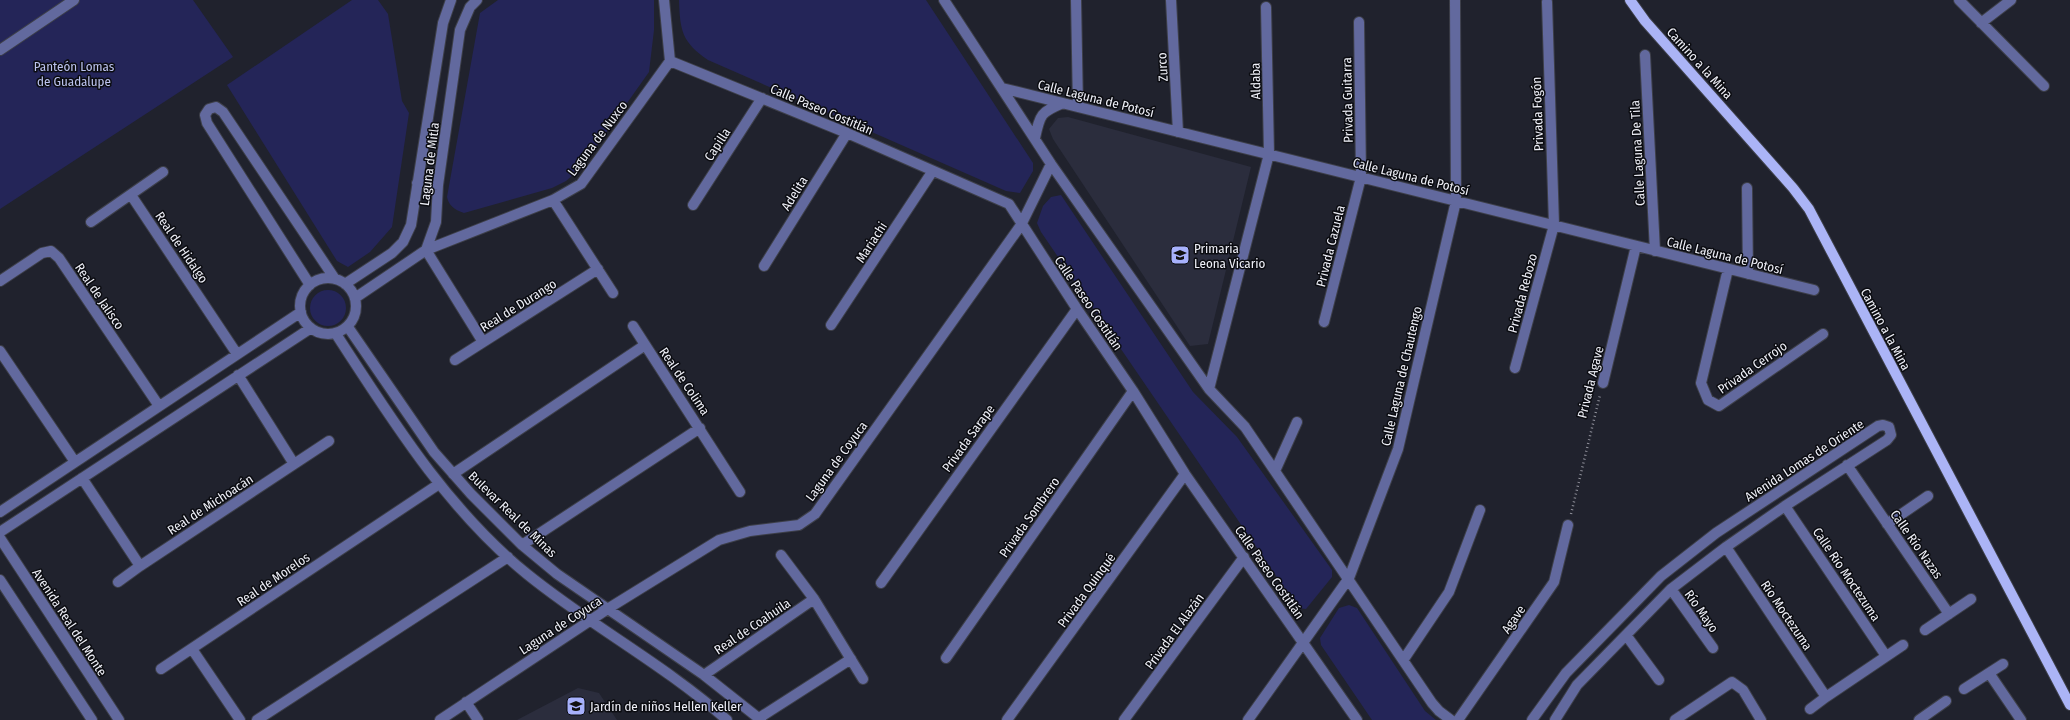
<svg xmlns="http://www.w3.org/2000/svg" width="2070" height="720" viewBox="0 0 2070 720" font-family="'Fira Sans Condensed',sans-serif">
<rect width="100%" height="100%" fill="#20222d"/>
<path fill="#2b2d3d" d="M1068,117L1251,167L1208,344L1190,346L1053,139L1049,129L1058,118Z
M578,688L599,693L617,720H517Z"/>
<path fill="#242558" d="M0,0H193L233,57L0,209Z
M352,0H378L388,14L402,101L409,113L392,227L370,252L348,267L337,261L227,85Z
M498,0H654V30L649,72L581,168L566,181L552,188L464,213C455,210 449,206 447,197L480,13Z
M679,0H926L1033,163V171L1020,193L1006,191L708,60C682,42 680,31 679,0Z
M1061,195L1193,392L1237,437L1332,570V577L1306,609L1298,608L1041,232L1037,223L1043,206L1051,197Z
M310 308a18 18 0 1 1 36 0a18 18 0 1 1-36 0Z
M1349,605L1357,608L1425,711L1436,720H1372L1321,645L1320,638L1339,608Z"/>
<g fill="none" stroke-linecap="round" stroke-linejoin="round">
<defs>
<path id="minor" d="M944,0L1051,164L1209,389L1245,427L1432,703L1439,711L1451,720
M1076,0L1078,107
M1171,0L1178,132
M1959,0L2044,86
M1981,23L2011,0
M0,50L74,0
M1645,55L1655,251
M670,61L847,133L1009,204L1077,309L1133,391L1185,474L1357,720
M1002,88L1814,290
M1035,138C1040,114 1041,112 1063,103
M417,183L438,185
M1747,188L1748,274
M131,195L237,354
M553,200L613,293
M693,205L762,98
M91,222L163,172
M764,266L847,133
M1728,269L1701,383L1708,400L1719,406L1823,334
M300 306a28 28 0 1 1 56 0a28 28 0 1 1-56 0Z
M0,281L42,253L51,251L59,258L159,406
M345,284L392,253L403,242L411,225L443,23L451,0
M310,285L207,123L205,115L209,109L216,107L223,112L335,279
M355,298L426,250L436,222L438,185L460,30L470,7L477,0
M1324,322L1361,177L1359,22
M831,325L932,172
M633,326L740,492
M348,327L434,452L471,494L522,545L557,574L704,675L761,720
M336,334C392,420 447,509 527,574C591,626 665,665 727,720
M483,342L426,250L553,200L581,184L670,61L664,0
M0,351L75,462
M455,360L598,269
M1515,368L1554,225L1547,2
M238,375L294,464
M1603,383L1636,246
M1209,389L1269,154L1266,7
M1847,465L1949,614
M1275,471L1297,422
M453,474L645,345
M82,478L140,566
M1785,506L1886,656
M0,512L301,312
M1887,524L1928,496
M0,532L311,328
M0,538L119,720
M522,545L700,428
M1726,547L1826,697
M781,555L814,599L863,679
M0,580L92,720
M118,582L140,566L329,441
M881,583L1077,309
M1671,589L1713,648
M1925,630L1971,599
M1626,635L1659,680
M192,649L240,720
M946,658L1133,391
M1404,659L1449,592L1480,510
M161,669L439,484
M1989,673L2021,720
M704,675L814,599
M1964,689L2003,664
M466,702L478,720
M1810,709L1826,697L1903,645
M759,718L851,659
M257,720L508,557
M440,720L609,608L719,540L750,531L799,525L815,514L1021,225L1051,164
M1007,720L1185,474
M1124,720L1244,557
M1248,720L1349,578L1398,449L1456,201L1455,0
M1458,720L1554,582L1568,525
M1532,720L1566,673L1661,576L1716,533L1878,426L1883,425L1889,427L1891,435L1887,440L1785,506L1726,547L1671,589L1577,685L1555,720
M1675,720L1732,682L1743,690L1761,720
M1919,720L1946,701"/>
<path id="major" d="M1630,0L1645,21L1793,188L1809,209L2070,705"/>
</defs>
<use href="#minor" stroke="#3d3f49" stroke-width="12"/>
<use href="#major" stroke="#3d3f49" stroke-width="12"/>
<path stroke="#8e8f99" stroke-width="2.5" stroke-dasharray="1 3" stroke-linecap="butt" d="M1571,514L1600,395"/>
<use href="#minor" stroke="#62699e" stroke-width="10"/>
<use href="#major" stroke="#abb4f6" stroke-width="10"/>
</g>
<defs>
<symbol id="school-square" viewBox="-11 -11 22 22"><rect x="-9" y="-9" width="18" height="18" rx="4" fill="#a7b1fc" stroke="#0b0c11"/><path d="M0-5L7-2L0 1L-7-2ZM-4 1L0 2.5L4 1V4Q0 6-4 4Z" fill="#111"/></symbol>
</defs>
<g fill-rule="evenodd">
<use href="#school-square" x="1169" y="244" width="22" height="22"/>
<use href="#school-square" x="565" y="695" width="22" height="22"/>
</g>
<g text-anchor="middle" stroke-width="3" stroke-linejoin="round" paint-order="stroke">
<g font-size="13" fill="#eff0f8" stroke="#0b0c11">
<text transform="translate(1700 63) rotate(48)" y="5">Camino a la Mina</text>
<text transform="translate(1162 67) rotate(-93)" y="5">Zurco</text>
<text transform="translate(1255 81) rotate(-91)" y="5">Aldaba</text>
<text transform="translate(1096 98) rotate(14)" y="5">Calle Laguna de Potosí</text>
<text transform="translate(1347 100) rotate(-91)" y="5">Privada Guitarra</text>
<text transform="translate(822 109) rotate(23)" y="5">Calle Paseo Costitlán</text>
<text transform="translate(1537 114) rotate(-92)" y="5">Privada Fogón</text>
<text transform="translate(597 138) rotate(-53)" y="5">Laguna de Nuxco</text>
<text transform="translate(717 144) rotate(-57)" y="5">Capilla</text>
<text transform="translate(1637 153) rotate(-93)" y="5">Calle Laguna De Tila</text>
<text transform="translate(429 164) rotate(-83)" y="5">Laguna de Mitla</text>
<text transform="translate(1411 176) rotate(14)" y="5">Calle Laguna de Potosí</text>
<text transform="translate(794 193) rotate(-58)" y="5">Adelita</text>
<text transform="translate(871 242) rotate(-57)" y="5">Mariachi</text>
<text transform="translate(1330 246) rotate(-76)" y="5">Privada Cazuela</text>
<text transform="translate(182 247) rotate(56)" y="5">Real de Hidalgo</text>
<text transform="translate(1725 255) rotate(14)" y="5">Calle Laguna de Potosí</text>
<text transform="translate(1522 293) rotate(-75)" y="5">Privada Rebozo</text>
<text transform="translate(100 296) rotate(56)" y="5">Real de Jalisco</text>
<text transform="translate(1089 303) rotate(56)" y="5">Calle Paseo Costitlán</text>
<text transform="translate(518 305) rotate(-32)" y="5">Real de Durango</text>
<text transform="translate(1886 329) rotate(62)" y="5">Camino a la Mina</text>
<text transform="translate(1752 367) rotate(-35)" y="5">Privada Cerrojo</text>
<text transform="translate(1401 376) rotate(-77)" y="5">Calle Laguna de Chautengo</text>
<text transform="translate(685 381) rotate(56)" y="5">Real de Colima</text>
<text transform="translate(1590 382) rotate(-76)" y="5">Privada Agave</text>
<text transform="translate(968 438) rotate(-54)" y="5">Privada Sarape</text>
<text transform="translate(1804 460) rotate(-33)" y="5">Avenida Lomas de Oriente</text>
<text transform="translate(836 461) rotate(-54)" y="5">Laguna de Coyuca</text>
<text transform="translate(210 504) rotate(-33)" y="5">Real de Michoacán</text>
<text transform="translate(513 514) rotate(44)" y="5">Bulevar Real de Minas</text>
<text transform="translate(1029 517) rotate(-55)" y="5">Privada Sombrero</text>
<text transform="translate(1917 544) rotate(55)" y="5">Calle Río Nazas</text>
<text transform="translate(1270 572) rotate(55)" y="5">Calle Paseo Costitlán</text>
<text transform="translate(1847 574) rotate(56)" y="5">Calle Río Moctezuma</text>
<text transform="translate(273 579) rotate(-34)" y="5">Real de Morelos</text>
<text transform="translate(1086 590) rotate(-54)" y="5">Privada Quinqué</text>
<text transform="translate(1702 611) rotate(55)" y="5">Río Mayo</text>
<text transform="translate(1787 615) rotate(56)" y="5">Río Moctezuma</text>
<text transform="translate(1513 619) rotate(-55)" y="5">Agave</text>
<text transform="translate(70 622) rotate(57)" y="5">Avenida Real del Monte</text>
<text transform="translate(560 625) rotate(-33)" y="5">Laguna de Coyuca</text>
<text transform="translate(752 626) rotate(-34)" y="5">Real de Coahuila</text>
<text transform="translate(1174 631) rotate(-54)" y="5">Privada El Alazán</text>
</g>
<g font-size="13" fill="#bcc3ef" stroke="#0b0c11">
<text x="74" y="71">Panteón Lomas<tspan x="74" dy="15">de Guadalupe</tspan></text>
</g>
<g font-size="13" fill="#eff0f8" stroke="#0b0c11" text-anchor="start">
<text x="1194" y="253">Primaria<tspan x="1194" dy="15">Leona Vicario</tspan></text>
<text x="590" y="711">Jardín de niños Hellen Keller</text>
</g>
</g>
</svg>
